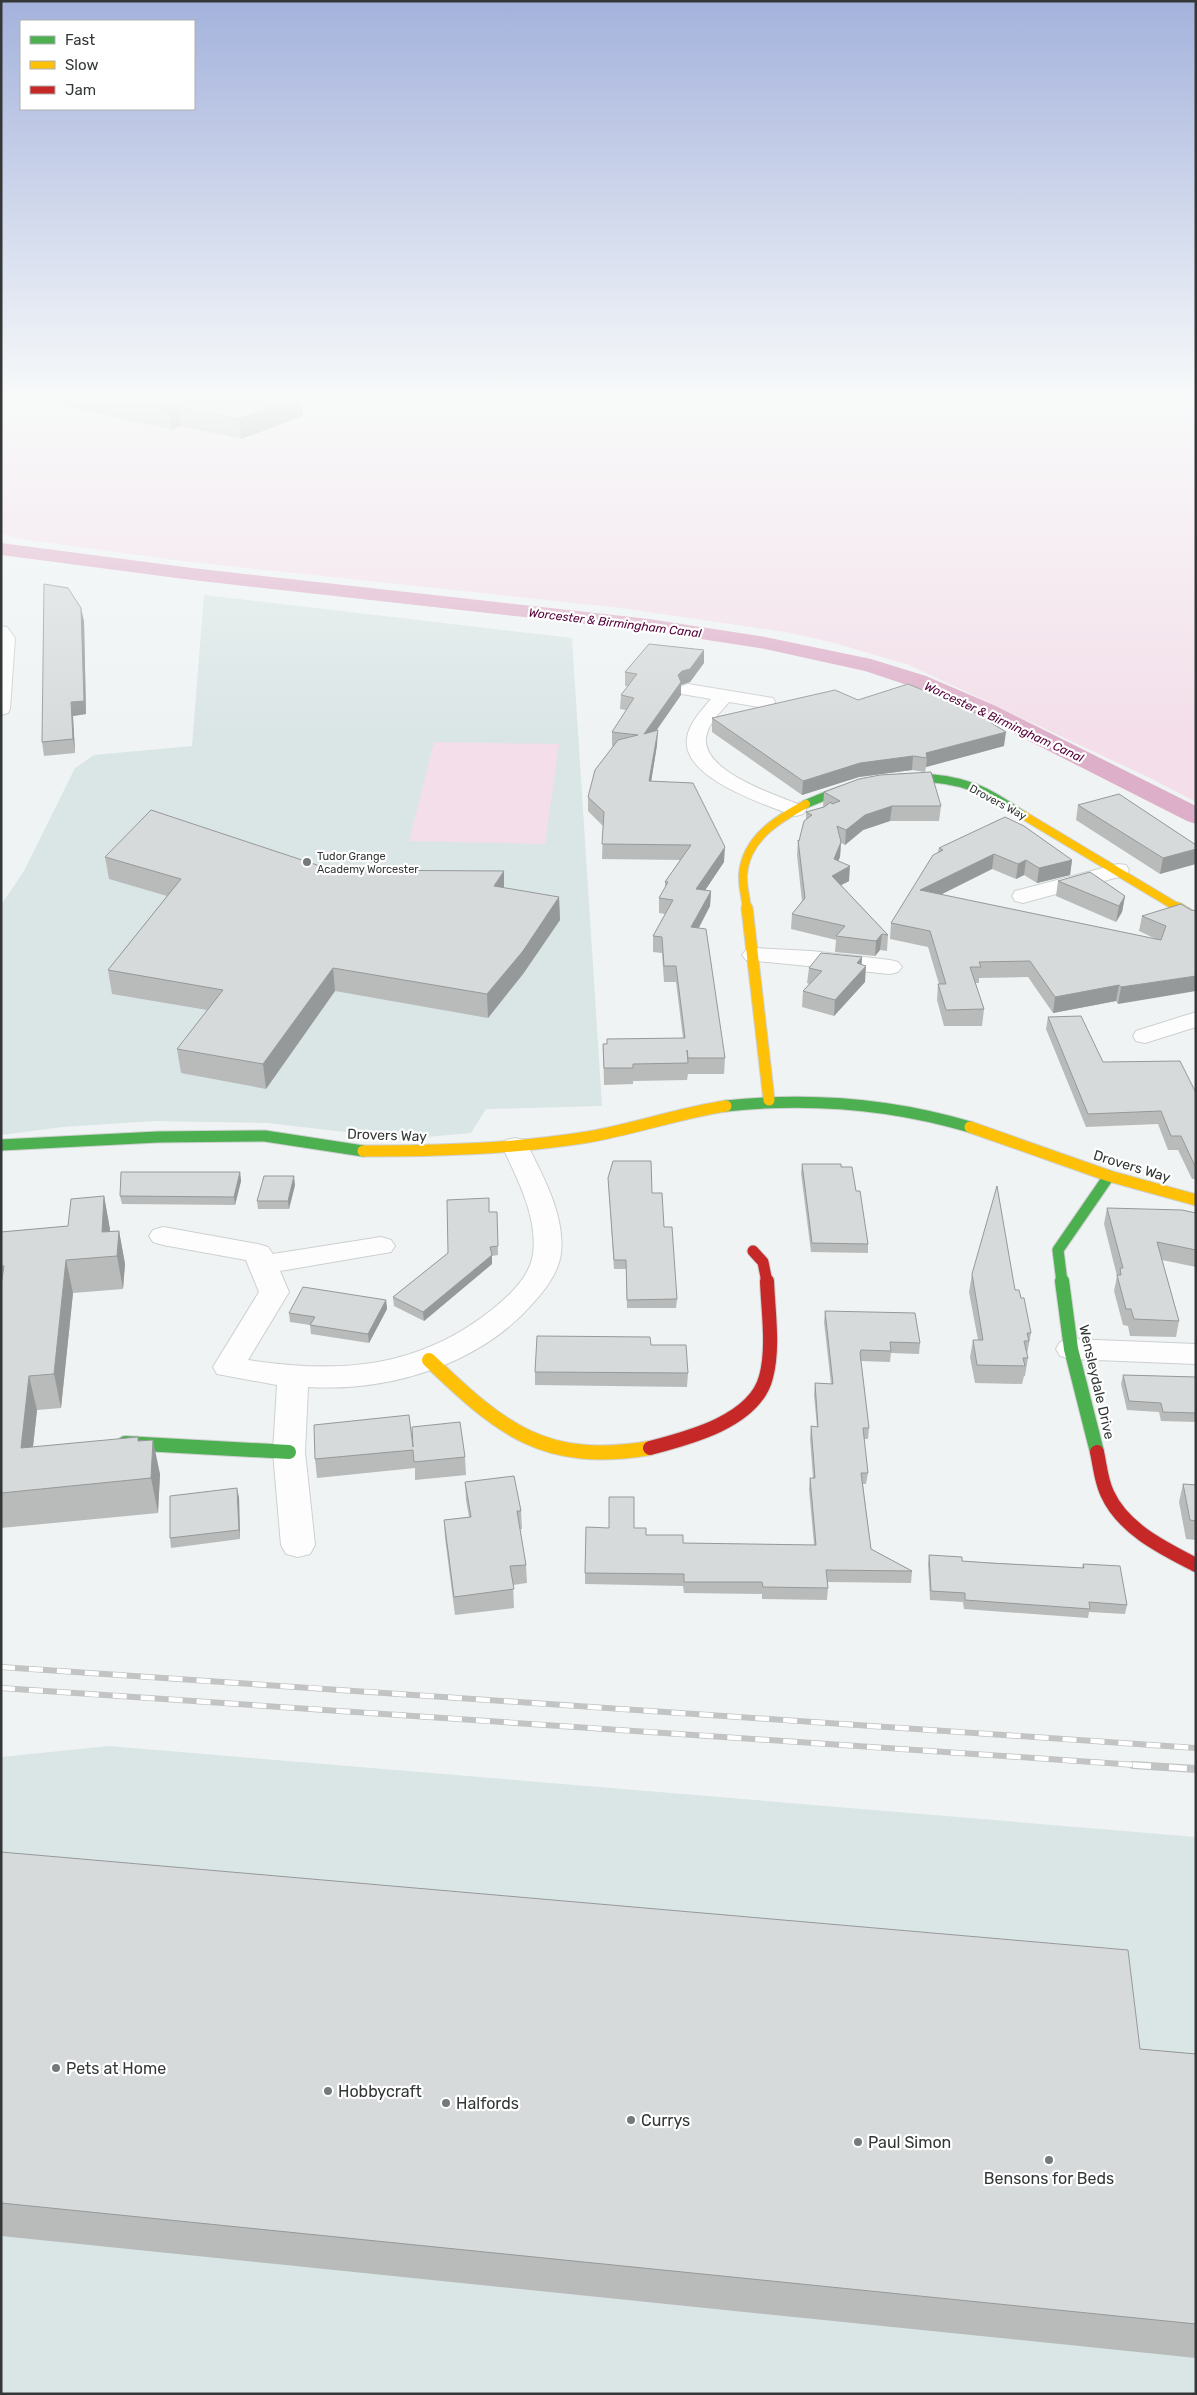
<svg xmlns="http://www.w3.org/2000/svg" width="1197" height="2395" viewBox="0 0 1197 2395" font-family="Rubik,sans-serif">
<rect width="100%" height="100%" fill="#eff3f3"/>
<path fill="#dae5e5" d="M204,595L572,638L602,1106L486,1109L471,1133L404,1139L268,1123L154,1121L63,1127L1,1135V905L24,871L75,768L94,755L192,746Z
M109,1746L1196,1837V2394H1V1757Z"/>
<path fill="#f3dee9" d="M1,402H1196V802L1150,778L909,665L831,642L785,632L621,608L182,561L22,539L1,534Z
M434,742L559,744L545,844L409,841Z"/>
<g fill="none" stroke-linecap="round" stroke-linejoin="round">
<path fill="#deafc9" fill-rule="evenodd" d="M1,543L192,568L649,619L765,637L871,659L926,676L996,706L1196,806V824L1187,821L980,716L910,686L865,671L765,649L649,631L192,580L1,555Z"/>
<defs>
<path id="street" d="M1,626L7,627L15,638L10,709L8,713L1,715Z
M688,684L773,698L775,702L773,706L766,708L729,702C720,713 708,723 706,738C702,772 778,796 803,806L806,810L803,814L796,816L789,814C761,803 681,777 687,738C689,723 702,710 711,699L682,694L679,690L682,686Z
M1118,864L1126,865L1129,870L1126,875L1023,903L1015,901L1012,896L1015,891Z
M754,948L811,951L890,960L898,962L902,967L898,972L890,974L746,960L742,955L746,950Z
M1196,1012V1027L1145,1043L1136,1041L1133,1036L1136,1031Z
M515,1138L524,1140L528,1146C544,1178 565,1216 561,1253C559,1271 546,1289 534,1302C480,1365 389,1392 308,1387L305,1452L315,1545L310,1554L298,1557L286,1554L281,1545L273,1452L277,1385L217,1374L213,1367L259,1292L246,1260L163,1245L153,1242L149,1236L153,1230L163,1227L258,1244L268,1247L273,1254L381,1237L391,1240L395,1246L391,1252L280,1271L289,1292L248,1360C339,1374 419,1369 494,1308C511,1294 530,1276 533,1254C538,1217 517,1178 502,1146L506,1140Z
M1071,1339L1196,1344V1364L1071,1359L1060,1356L1056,1349L1060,1342Z"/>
<path id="fast-far2" d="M806,804C857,781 918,768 973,787C991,793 1007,805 1023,815"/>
<path id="fast-far1" d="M726,1106C810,1097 889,1103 970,1127
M1,1145L158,1137L265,1136L363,1151
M1062,1282L1058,1250L1109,1176"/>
<path id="fast" d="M1062,1281L1071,1349L1097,1452
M125,1443L289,1452"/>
<path id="slow-far2" d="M1023,815L1180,909
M747,909C746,898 742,885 743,874C746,838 778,819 806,804"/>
<path id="slow-far1" d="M747,908L769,1100
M1178,908L1196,919
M970,1127L1109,1176L1196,1200
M363,1151C438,1151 514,1149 588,1137C635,1129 679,1113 726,1106"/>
<path id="slow" d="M429,1360C501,1429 544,1466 650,1448"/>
<path id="jam-far1" d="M753,1251L763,1262L767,1282"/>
<path id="jam" d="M650,1448C689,1438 755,1421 766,1377C774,1348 768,1310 767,1281
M1097,1452C1100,1466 1101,1480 1107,1493C1123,1529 1163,1548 1196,1565"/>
</defs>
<use href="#street" stroke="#ced0d0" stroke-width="2"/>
<use href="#fast-far2" stroke="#ced0d0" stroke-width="10"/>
<use href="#fast-far1" stroke="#ced0d0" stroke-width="13"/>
<use href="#fast" stroke="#ced0d0" stroke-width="16"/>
<use href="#slow-far2" stroke="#ced0d0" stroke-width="10"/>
<use href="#slow-far1" stroke="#ced0d0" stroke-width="13"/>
<use href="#slow" stroke="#ced0d0" stroke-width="16"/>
<use href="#jam-far1" stroke="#ced0d0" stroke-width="13"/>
<use href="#jam" stroke="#ced0d0" stroke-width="16"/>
<use href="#street" fill="#fdfdfd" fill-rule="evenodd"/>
<use href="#fast-far2" stroke="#4caf50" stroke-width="8"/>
<use href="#fast-far1" stroke="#4caf50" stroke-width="11"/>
<use href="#fast" stroke="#4caf50" stroke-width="14"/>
<use href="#slow-far2" stroke="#ffc107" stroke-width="8"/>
<use href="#slow-far1" stroke="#ffc107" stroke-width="11"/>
<use href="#slow" stroke="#ffc107" stroke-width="14"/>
<use href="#jam-far1" stroke="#c62828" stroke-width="11"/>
<use href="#jam" stroke="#c62828" stroke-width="14"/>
<defs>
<path id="rail-far1" d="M1,1667L1196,1748
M1,1688L1151,1766"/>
<path id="rail" d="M1133,1765L1196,1769"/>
</defs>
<use href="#rail-far1" stroke="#c2c3c3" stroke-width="6"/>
<use href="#rail" stroke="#c2c3c3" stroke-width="8"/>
<use href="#rail-far1" stroke="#fff" stroke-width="4.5" stroke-dasharray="14" stroke-linecap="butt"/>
<use href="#rail" stroke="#fff" stroke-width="5.5" stroke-dasharray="18" stroke-linecap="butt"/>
</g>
<path fill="#b9bbbb" d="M47,402H302L303,416L241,439L181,426L172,430Z
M84,621L86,714L73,716L75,753L44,756L42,742Z
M704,650V663L690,682L681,685V695L656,731L657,745L651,781L724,862L705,890L711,891L710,906L699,928L725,1058L724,1074H688L687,1080L633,1081V1084L604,1085L603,1044L683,1038L676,982H664L662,953L653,952V936L665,914L659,913V898L665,888V882L680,860L602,859L603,826L588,811V797L613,746H612V732L626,710L620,709L621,695L628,686H625V672Z
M858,700L1004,746L926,767L925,772L912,770L859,777L802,795L712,732V718Z
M824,792L941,806L939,821H890L863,830L845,845L841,843L840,857L838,861L849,881L841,885L888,935L887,951L880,950L875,956L835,952L836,940L791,929L792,914L802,901L797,855L798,840L799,841L806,820V812L823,807Z
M1078,805L1196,845L1160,874L1076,820Z
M939,848L1072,860L1070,875L1037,883L1024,875L1016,879L992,869L940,895L1156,939L1139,931L1142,916L1191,910L1118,1004L1116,1001L1053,1013L1028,977L979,978V983H975L984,1009L982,1026H944L937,1000L938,984H939L928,947L890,939L891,923L938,852Z
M105,857L332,870L504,888L559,897L560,920L523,974L488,1018L335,991L266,1089L181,1073L177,1049L207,1010L112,994L108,970L167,896L109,879Z
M1058,881L1125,896L1122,912L1116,922L1056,896Z
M862,957L861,965L865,982L834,1016L802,1007L803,991L809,984L807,983L809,968Z
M1048,1017L1103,1062L1196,1093V1179H1192L1178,1150H1168L1158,1124L1086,1127L1046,1029Z
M802,1164L841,1167L856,1191L868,1244V1253L811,1252L801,1173Z
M240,1172L241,1181L235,1205L122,1204L120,1196Z
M608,1178L652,1193L664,1227L677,1299L676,1308H627L626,1269H614Z
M295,1185L289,1209H258L257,1201Z
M104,1196L110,1231H119L125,1264L123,1289L73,1293L61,1408L37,1410L33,1447L139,1441L160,1474L158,1513L1,1528V1232L68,1226Z
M1107,1208L1196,1213V1267L1162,1260L1179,1321L1176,1337L1130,1336L1128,1326L1123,1325L1114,1291L1117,1276L1104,1224Z
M489,1212H497L498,1255L492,1256V1264L424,1321L394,1306L393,1297L448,1253Z
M972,1274L1015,1290L1021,1298L1031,1333L1027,1354L1028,1358L1025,1376H1024L1022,1384L975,1383L970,1357L973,1340H978L969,1292Z
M386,1300L387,1309L369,1343L311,1334L310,1325L290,1322L289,1313Z
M825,1311L920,1343L919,1354L891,1353L890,1362L861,1361L869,1428L868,1439H864L868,1473L866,1484H863L871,1549L912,1571L911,1583L827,1582L828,1588L827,1600L762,1599V1594L684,1593L683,1586L585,1584V1573L634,1528L646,1535L683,1543L814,1545L809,1489L810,1478H813L810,1438L811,1426L817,1427L814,1395L815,1383L831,1384L824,1322Z
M651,1345L688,1373L687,1387L535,1385V1372Z
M1123,1375L1196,1377V1422L1161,1421L1159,1412L1127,1410L1121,1384Z
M413,1447L465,1457L466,1475L415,1480V1468L317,1478L315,1459Z
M465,1482L521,1511L522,1529H520L526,1565L527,1583L513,1585L514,1608L455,1615L445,1538L444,1520L469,1517L466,1500Z
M1183,1484L1196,1485V1540L1186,1539L1179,1502Z
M239,1497L240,1539L171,1548L170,1538Z
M929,1555L962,1561L1082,1568L1083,1564L1127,1605L1125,1614L1089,1612L1088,1618L964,1609L963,1602L930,1600L928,1564Z
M1,1852L1140,2049L1196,2054V2358L1,2236Z"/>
<path fill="#969999" d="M282,402H302L303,416L241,439L239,419Z
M178,406L181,426L172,430L169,409Z
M81,608L84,621L86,714L73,716L75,753L73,739L71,702Z
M704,650V663L690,682L681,685V695L644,748V734L678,675Z
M658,730L657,745L649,795V781Z
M1006,732L1004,746L926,767L927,758L926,753Z
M913,756L912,770L859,777L802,795L803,781L860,763Z
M892,806L890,821L863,830L845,845L846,830L865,815Z
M841,842L840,857L832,874L834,859Z
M725,847L724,862L696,904V889Z
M1196,849V864L1160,874L1163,858Z
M994,854L992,869L918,906L920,890Z
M1026,860L1024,875L1016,879L1018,864Z
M1072,860L1070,875L1037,883L1039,868Z
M850,866L849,881L830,891L832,876Z
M504,871V894L494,886Z
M711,891L710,906L691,942V927Z
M1125,896L1122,912L1116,922L1119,906Z
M559,897L560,920L523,974L488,1018L487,994Z
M882,934L880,950L875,956L876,941Z
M862,957L861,972L866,966L865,982L834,1016L835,1000L857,963Z
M333,968L335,991L266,1089L263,1064Z
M1196,976V991L1118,1004L1121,987Z
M1119,985L1116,1001L1053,1013L1055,997Z
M240,1172L241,1181L235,1205L234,1197Z
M294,1176L295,1185L289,1209L288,1201Z
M104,1196L110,1229L108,1257L102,1232Z
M119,1231L125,1264L123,1289L117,1256Z
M492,1255V1264L424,1321L423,1312Z
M66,1260L73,1293L61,1408L54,1374Z
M386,1300L387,1309L369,1343L368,1334Z
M29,1376L37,1410L29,1482L21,1448Z
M153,1440L160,1474L158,1513L151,1478Z
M237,1488L239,1497L240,1539L239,1530Z"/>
<path fill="#d7dada" stroke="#969999" d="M138,402H282L239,419L178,406L169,409Z
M44,584L68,588L81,608L84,701L71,702L73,739L42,742Z
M649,644L704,650L690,669L682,671L678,675L681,682L644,734L658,730L649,781L693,783L725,847L696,889L711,891L691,927L706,929L725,1058H688L687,1050L688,1063L633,1064V1068H604L603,1044H607V1039L685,1038L676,966H664L662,937L653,936L673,900L659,898L668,882H665L691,845L602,844L604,812L588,797L595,770L618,740L638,735L612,732L634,698L621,695L637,674L625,672Z
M908,684L969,709L1006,732L926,753L927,758L913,756L860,763L803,781L712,718L835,690L858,700Z
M931,772L941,806H892L865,815L846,830L837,826L841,842L834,859L850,866L832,876L888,935L882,934L876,941L836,936L845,926L792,914L805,898L798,840L799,841L804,821L812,815L806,812L824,807L831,802L832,804L840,801L824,792L859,779L880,775Z
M1119,794L1196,845V849L1163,858L1078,805Z
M151,810L332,870L504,871L494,886L559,897L523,951L487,994L333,968L263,1064L177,1049L223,990L108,970L181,879L105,857Z
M1005,817L1024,826L1072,860L1039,868L1026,860L1018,864L994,854L920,890L1161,940L1166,926L1142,916L1181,904L1191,910L1196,911V976L1121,987L1119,985L1055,997L1030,961L979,962L981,967H970L984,1009L946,1010L938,984H946L930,931L891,923L933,855L943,850L939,848Z
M1090,872L1125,896L1119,906L1058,881Z
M821,953L862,957L857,963L866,966L835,1000L803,991L822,971L809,968Z
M1081,1016L1103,1062L1180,1061L1196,1093V1166H1195L1181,1136H1171L1161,1111L1088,1114L1048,1017Z
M613,1161H651L652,1193H662L664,1227H672L677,1299L627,1300L626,1260H614L608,1178Z
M802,1164H841V1167H852L856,1191H860L868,1244L812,1243Z
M121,1172H240L234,1197L120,1196Z
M264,1176H294L288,1201H257Z
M997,1186L1015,1290H1019L1021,1298H1024L1031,1333H1027L1029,1341H1024L1028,1358H1023L1025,1366L977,1365L973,1340H983L972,1274Z
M104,1196L102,1232L119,1231L117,1256L66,1260L54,1374L29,1376L21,1448L138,1437V1441L153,1440L151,1478L1,1493V1286L4,1266H1V1232L68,1226L71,1199Z
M489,1198V1212H497L498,1246L490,1247L492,1255L423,1312L393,1297L448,1253L447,1200Z
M1107,1208L1182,1210L1196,1213V1250L1157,1242L1179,1321L1134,1319L1131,1309H1126L1117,1275H1121L1120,1268H1123Z
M303,1287L386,1300L368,1334L310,1325L315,1317L289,1313Z
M825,1311L915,1313L920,1343L890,1342L891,1351L861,1350L860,1353L869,1428H863L868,1473H861L871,1549L912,1571L826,1570L828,1588L763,1587L762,1582H684V1574L585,1573L586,1527L609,1528V1497H634V1528H646V1535H683V1543L816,1545L810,1478H815L811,1426L818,1427L815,1383L833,1384Z
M537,1336L650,1337L651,1345H686L688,1373L535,1372Z
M1123,1375L1196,1377V1413L1163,1412L1161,1403L1129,1401Z
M409,1415L413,1447L412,1427L460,1422L465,1457L414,1462L413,1450L315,1459L314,1425Z
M514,1476L521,1511H517L526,1565L510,1566L514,1589L454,1597L444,1520L471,1517L465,1482Z
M1183,1484L1196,1485V1521L1190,1520Z
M237,1488L239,1530L170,1538V1496Z
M929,1555L962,1557V1561L990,1563L1084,1568L1083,1564L1120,1566L1127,1605L1089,1602L1090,1609L965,1600V1593L931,1591Z
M1,1852L1128,1950L1140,2049L1196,2054V2324L1,2203Z"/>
<linearGradient id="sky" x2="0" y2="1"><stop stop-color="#a4b2dc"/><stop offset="0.54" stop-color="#f8fafa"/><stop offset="1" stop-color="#f8fafa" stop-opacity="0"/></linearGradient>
<rect width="1197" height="738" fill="url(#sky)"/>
<g fill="#757979" stroke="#fff" stroke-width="2">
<circle cx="307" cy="862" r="5"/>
<circle cx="56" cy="2068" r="5"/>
<circle cx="328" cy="2091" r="5"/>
<circle cx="446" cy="2103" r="5"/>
<circle cx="631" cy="2120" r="5"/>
<circle cx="858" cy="2142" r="5"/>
<circle cx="1049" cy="2160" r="5"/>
</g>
<g text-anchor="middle" stroke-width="4.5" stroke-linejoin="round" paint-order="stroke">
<g font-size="11" fill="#343737" stroke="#fff">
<text transform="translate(998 802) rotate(28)" y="4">Drovers Way</text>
</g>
<g font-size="11" fill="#343737" stroke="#fff" text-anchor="start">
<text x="317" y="860">Tudor Grange<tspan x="317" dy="13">Academy Worcester</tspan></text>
</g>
<g font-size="12" font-style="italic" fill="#540039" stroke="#fff">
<text transform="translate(615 623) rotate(7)" y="4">Worcester &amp; Birmingham Canal</text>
<text transform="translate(1004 722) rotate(25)" y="4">Worcester &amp; Birmingham Canal</text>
</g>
<g font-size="14" fill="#343737" stroke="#fff">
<text transform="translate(387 1135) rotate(2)" y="5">Drovers Way</text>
<text transform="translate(1132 1166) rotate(17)" y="5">Drovers Way</text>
<text transform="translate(1097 1382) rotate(77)" y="5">Wensleydale Drive</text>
</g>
<g font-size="16" fill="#343737" stroke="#fff" text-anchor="start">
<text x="66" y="2074">Pets at Home</text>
<text x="338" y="2097">Hobbycraft</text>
<text x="456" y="2109">Halfords</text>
<text x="641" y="2126">Currys</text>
<text x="868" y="2148">Paul Simon</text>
<text x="1049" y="2184" text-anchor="middle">Bensons for Beds</text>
</g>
</g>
<rect width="1197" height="2395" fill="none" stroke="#343737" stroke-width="5"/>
<rect x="20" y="20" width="175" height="90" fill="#ffffff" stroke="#aeafaf"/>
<rect x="30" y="36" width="25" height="8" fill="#4caf50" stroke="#aeafaf"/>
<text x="65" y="45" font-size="15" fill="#343737">Fast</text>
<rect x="30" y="61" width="25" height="8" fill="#ffc107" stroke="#aeafaf"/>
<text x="65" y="70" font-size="15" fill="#343737">Slow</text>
<rect x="30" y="86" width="25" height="8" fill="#c62828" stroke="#aeafaf"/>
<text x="65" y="95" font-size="15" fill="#343737">Jam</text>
</svg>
